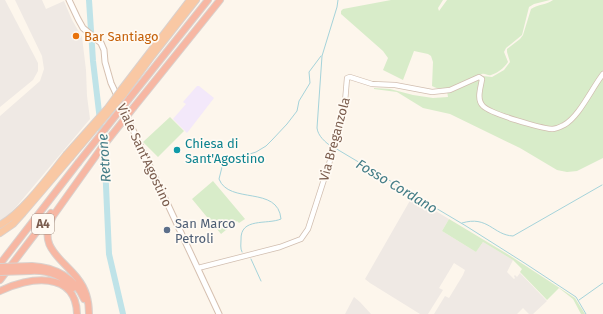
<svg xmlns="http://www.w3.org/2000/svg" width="603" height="314" viewBox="0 0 603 314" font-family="'Fira Sans',sans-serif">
<rect width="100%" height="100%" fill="#fdf6ec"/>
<path fill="#efe9e4" d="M0,0H5L38,63V71L33,80L0,107Z
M15,0H42L46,9L64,1L72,20L82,37L86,70L87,96L90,119L16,207L8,215L0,221V116L40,81L44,69L42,56Z
M412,197L449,219L442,231L476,252L483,242L513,260L507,272L514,279L515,278L514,276L515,275L517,277L520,273L547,301L533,314H529L523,308L517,314H434L445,296L449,298L463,275L465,270L454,263L439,288L443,290L428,314H420L370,283L365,279Z
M354,297L360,302L371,314H345Z"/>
<path fill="#f3e8fa" d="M197,86H199L214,98L187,133L173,119L186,104L183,102Z"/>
<path fill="#d8ecc9" d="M391,0H443L438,8L439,11L447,0H550L534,4L529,7L522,35L506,48L504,52L508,62C504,68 498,73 491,75C488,76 485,73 482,74C466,78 448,96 432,86L433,62L431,56L428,54L414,51L403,80L383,70L388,58L383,51L341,14V11L343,9Z
M553,0H603V158L577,171L567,172L557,170L520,148L450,114L423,108L397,92L374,89V88L390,89L413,95L433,98L448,97L447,91L483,76L492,77L504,70L510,62L507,52V49L520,39L523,35L531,9C538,4 547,5 553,0Z
M170,117L184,131L158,157L143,142Z
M213,181L245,219L239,223L237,221L221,234L192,199Z
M449,219L509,255L575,298L585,314H581L573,299L559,288L547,300L520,272L522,269L513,260L483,242L476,252L442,231Z"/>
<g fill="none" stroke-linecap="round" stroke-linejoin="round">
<path stroke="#a5d3da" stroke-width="1" d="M332,147C325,142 318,136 317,128L322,56L337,7L338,0
M335,148L466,226L526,264L576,297L586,314
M462,223C488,215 493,235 513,236L602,185
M242,252C240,248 241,244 241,240C240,217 267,225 281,219C278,185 229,205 219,179L222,167L228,161L256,152L266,146L272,140L287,124L297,111L299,101L310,83L309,72L321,56
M251,259L261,281
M579,300L603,283"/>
<path stroke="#bfe3e8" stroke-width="6" d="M89,0L93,61L105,163L109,254L123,314"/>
<defs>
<path id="tertiary" d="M198,268L280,247L301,239L308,229L329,164L343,115L345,102L347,78L350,77L372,84L395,85L432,92L450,90L479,77L482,79C481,87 476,99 483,106C491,114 540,128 552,129C557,129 560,127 564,125C579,117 592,88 603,74"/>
<path id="secondary" d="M69,0L78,19L83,28L101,43L104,50L105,62L111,83L219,314"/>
<path id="trunk" d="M121,90L190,0
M124,94L152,56L196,0
M0,225C23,212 49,176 66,155
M0,233L13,224L23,213L70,158"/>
<path id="motorway" d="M129,99L208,0
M134,107L220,0
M0,264L78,163
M32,266C55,267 75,278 84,299
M30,271C47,270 62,275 73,288
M0,280L51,213
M0,291C28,277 76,270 77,314
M89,314C89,301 86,289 78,279C62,258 36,247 53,216L100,150"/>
</defs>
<use href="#tertiary" stroke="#d1beb0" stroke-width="6"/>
<use href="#secondary" stroke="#d6c0b0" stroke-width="7"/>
<use href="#trunk" stroke="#dad1cd" stroke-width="8"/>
<use href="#motorway" stroke="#dad1cd" stroke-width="8"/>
<use href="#tertiary" stroke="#fff" stroke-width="4.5"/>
<use href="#secondary" stroke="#fff" stroke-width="5"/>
<use href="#trunk" stroke="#f9c8a4" stroke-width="6"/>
<use href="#motorway" stroke="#f7b7a3" stroke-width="6"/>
<defs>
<path id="trunk-bridge" d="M66,155L107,109L121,90
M70,158L124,94"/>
<path id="motorway-bridge" d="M100,150L134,107
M78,163L129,99
M0,267L32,266
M0,272L30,271"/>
</defs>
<use href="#trunk-bridge" stroke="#dad1cd" stroke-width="8" stroke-linecap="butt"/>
<use href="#motorway-bridge" stroke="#dad1cd" stroke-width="8" stroke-linecap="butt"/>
<use href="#trunk-bridge" stroke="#f9c8a4" stroke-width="6"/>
<use href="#motorway-bridge" stroke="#f7b7a3" stroke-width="6"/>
</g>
<circle fill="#e8710a" stroke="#fffaf3" stroke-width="1.5" cx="76" cy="36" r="4"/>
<circle fill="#0f9aa8" stroke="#fffaf3" stroke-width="1.5" cx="177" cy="150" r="4"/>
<circle fill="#5c6f8a" stroke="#fffaf3" stroke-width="1.5" cx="167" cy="230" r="4"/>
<g text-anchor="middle" stroke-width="3.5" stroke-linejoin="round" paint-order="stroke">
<rect fill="#fffaf3" stroke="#a28b7f" stroke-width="1" x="32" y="214" width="22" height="20" rx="3"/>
<g font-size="12" font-weight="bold" fill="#7a5c4d">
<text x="43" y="228">A4</text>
</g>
<g font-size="13" fill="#c56008" stroke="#fffaf3" text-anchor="start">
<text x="84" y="41">Bar Santiago</text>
</g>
<g font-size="13" fill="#7a5c4d" stroke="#fffaf3">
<text transform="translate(334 139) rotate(-75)" y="5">Via Breganzola</text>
<text transform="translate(145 155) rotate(65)" y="5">Viale Sant'Agostino</text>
</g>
<g font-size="13" fill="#0d838f" stroke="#fffaf3" text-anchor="start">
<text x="185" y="148">Chiesa di<tspan x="185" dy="15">Sant'Agostino</tspan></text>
</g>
<g font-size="13" fill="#4e5e75" stroke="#fffaf3" text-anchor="start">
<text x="175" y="228">San Marco<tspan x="175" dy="15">Petroli</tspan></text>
</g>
<g font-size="14" font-style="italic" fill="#437c86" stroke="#fffaf3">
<text transform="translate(104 158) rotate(-94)" y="5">Retrone</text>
<text transform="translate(397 186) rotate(31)" y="5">Fosso Cordano</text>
</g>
</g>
</svg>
